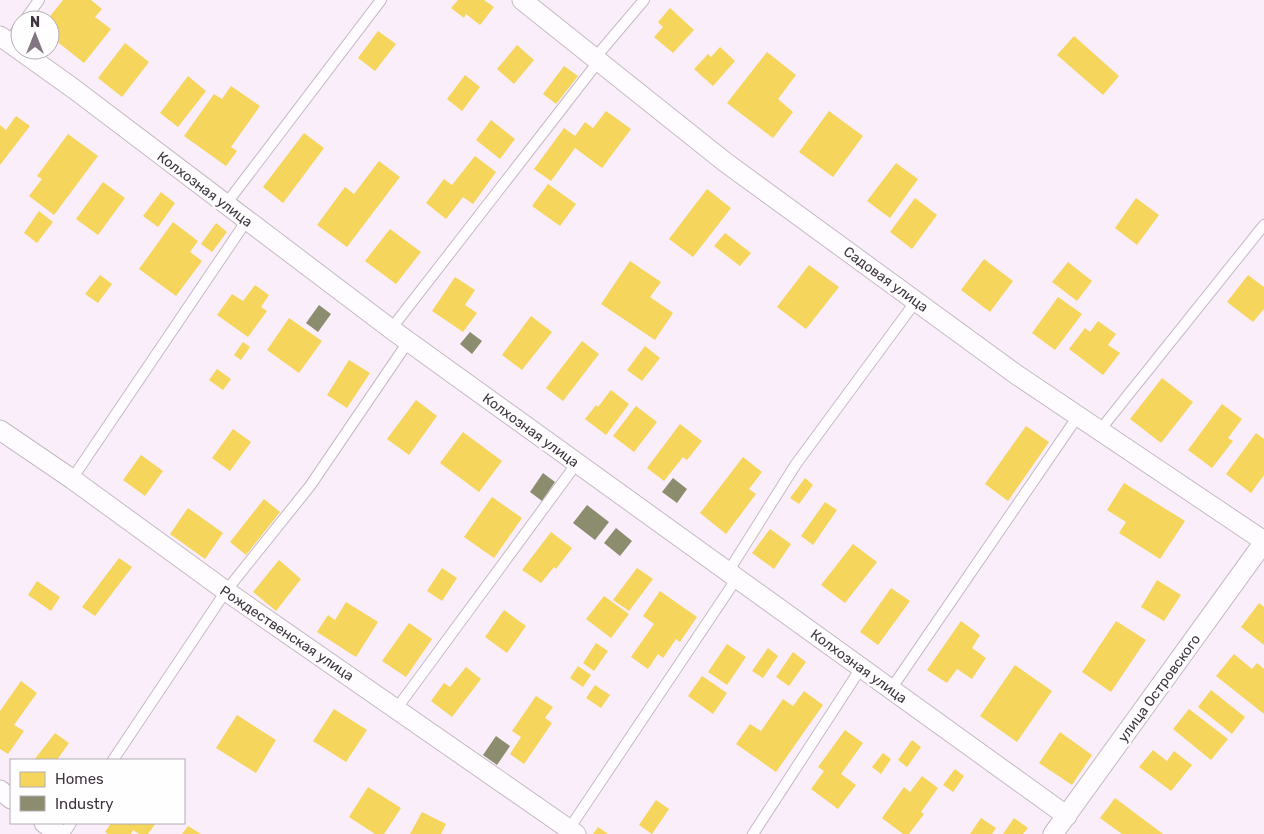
<svg xmlns="http://www.w3.org/2000/svg" width="1264" height="834" viewBox="0 0 1264 834" font-family="Rubik,sans-serif">
<rect width="100%" height="100%" fill="#f9eef9"/>
<path fill="#f6d55c" d="M63,0H91L102,9L95,17L111,29L84,63L50,36V20H47Z
M458,0H484L494,7L480,25L466,14L464,18L451,8Z
M670,8L694,30L673,53L654,37L663,27L658,22Z
M378,31L396,44L375,71L358,58Z
M1074,36L1119,76L1103,95L1057,55Z
M125,43L149,62L122,97L98,78Z
M517,45L534,60L514,84L497,69Z
M720,47L735,61L713,86L694,69L708,54L711,57Z
M767,52L796,75L778,99L793,112L773,138L727,103Z
M564,66L578,76L556,104L543,94Z
M465,75L480,87L462,111L447,99Z
M188,76L206,91L178,127L160,113Z
M231,86L260,106L231,147L237,151L226,166L184,136L214,94L222,99Z
M606,111L631,129L602,168L575,148L551,181L534,169L564,128L575,136L585,122L593,128Z
M829,111L863,136L833,177L799,152Z
M16,116L30,126L0,165V125L6,130Z
M491,120L515,139L500,159L476,140Z
M304,133L324,148L283,203L263,187Z
M68,134L98,156L54,215L29,196L42,179L37,176Z
M475,156L496,172L473,204L463,197L446,219L426,203L444,179L452,185Z
M379,161L400,177L347,247L317,225L345,187L354,194Z
M896,163L918,179L890,218L867,201Z
M103,182L125,198L98,235L76,219Z
M548,184L576,204L560,226L532,206Z
M707,189L731,208L693,257L669,239Z
M161,192L175,203L158,227L143,216Z
M915,198L937,215L912,249L890,232Z
M1136,198L1159,215L1137,245L1115,228Z
M39,211L53,222L37,243L24,233Z
M173,222L198,241L190,252L202,261L176,296L139,269Z
M216,223L227,232L212,252L201,244Z
M390,229L421,252L396,284L365,261Z
M725,233L751,253L740,266L714,246Z
M984,259L1013,281L990,312L961,290Z
M630,261L661,282L650,297L673,313L655,340L601,304Z
M1068,262L1092,281L1077,301L1052,282Z
M809,265L839,287L806,329L777,307Z
M100,275L112,284L98,303L85,294Z
M1248,275L1264,287V309L1253,322L1227,302Z
M455,277L475,290L465,305L477,313L463,332L432,311Z
M255,285L269,295L261,307L267,311L248,337L217,315L232,294L243,301Z
M1058,297L1082,314L1055,350L1032,333Z
M531,316L552,332L522,370L502,355Z
M289,318L322,341L299,373L267,350Z
M1098,321L1116,334L1108,345L1120,353L1103,375L1069,349L1085,328L1090,332Z
M582,341L599,354L563,401L546,388Z
M243,342L250,347L241,360L234,355Z
M645,346L660,358L642,381L627,370Z
M349,360L370,373L347,408L327,395Z
M217,369L231,379L223,390L209,380Z
M1162,378L1193,402L1161,443L1130,419Z
M611,390L629,404L606,435L585,419L596,405L598,407Z
M416,400L437,416L409,455L387,439Z
M1222,404L1242,419L1228,438L1233,441L1212,468L1188,450Z
M636,406L657,422L634,452L613,436Z
M680,424L702,441L687,460L683,457L664,481L647,468Z
M1026,426L1049,442L1008,501L985,484Z
M233,429L251,442L230,471L212,458Z
M463,432L502,461L479,492L440,463Z
M1256,433L1264,439V475L1251,493L1226,474Z
M141,455L163,471L145,496L123,480Z
M743,457L762,472L749,489L756,494L726,534L700,513Z
M805,478L813,485L799,504L790,498Z
M1124,483L1185,521L1160,559L1119,533L1126,522L1107,510Z
M492,497L522,518L494,558L464,537Z
M264,499L280,512L246,555L230,542Z
M825,502L837,510L813,545L801,536Z
M188,508L223,533L205,559L170,534Z
M770,529L791,544L774,569L752,553Z
M551,532L572,548L556,569L554,567L541,583L522,570Z
M853,544L877,562L845,603L821,585Z
M119,558L132,567L95,616L82,607Z
M279,560L301,579L276,611L253,592Z
M442,568L457,578L442,601L427,591Z
M637,568L653,579L629,611L613,600Z
M1157,580L1181,595L1164,621L1141,607Z
M37,581L60,597L51,611L28,595Z
M891,588L910,601L878,645L860,632Z
M660,591L697,617L680,642L676,639L663,658L658,654L648,669L631,657L654,624L643,616Z
M604,596L629,614L611,638L586,619Z
M346,602L378,622L356,657L317,632L328,615L335,620Z
M1259,603L1264,607V645L1241,627Z
M504,610L526,626L507,653L485,637Z
M961,621L980,635L972,648L986,658L972,679L957,669L947,683L927,670Z
M1116,621L1146,640L1111,692L1082,672Z
M409,623L432,639L406,677L382,661Z
M596,643L608,651L594,671L583,663Z
M727,644L746,657L727,685L708,672Z
M768,648L778,656L763,678L752,671Z
M793,652L806,662L789,686L776,677Z
M1234,654L1252,669L1257,663L1264,669V714L1216,676Z
M1015,665L1052,691L1017,742L980,716Z
M578,666L591,675L583,687L570,678Z
M466,667L481,679L452,717L431,701L444,683L450,687Z
M702,676L727,693L713,714L688,696Z
M21,681L37,693L14,725L24,731L8,754L0,749V711Z
M595,685L610,695L601,708L586,698Z
M1211,690L1245,717L1232,734L1198,707Z
M804,691L823,705L776,772L736,744L750,724L761,731L783,699L793,706Z
M536,696L553,707L545,718L552,723L524,764L510,754L521,737L512,731Z
M334,709L367,730L346,762L313,741Z
M1189,709L1228,739L1211,760L1173,729Z
M237,715L276,740L256,773L216,748Z
M845,730L863,743L841,774L856,785L838,809L811,789L824,771L818,767Z
M1060,732L1092,755L1072,785L1039,763Z
M55,733L69,743L57,760H34Z
M912,740L921,747L907,767L898,760Z
M1153,750L1167,761L1174,751L1192,765L1171,791L1139,767Z
M883,753L891,759L881,774L872,767Z
M955,769L964,776L953,792L943,785Z
M922,776L938,788L921,812L924,814L909,834H903L882,818L904,787L910,792Z
M368,787L401,808L384,834H375L349,817Z
M1115,798L1163,834H1122L1100,818Z
M656,800L669,809L652,834L639,825Z
M422,812L446,824L441,834H410Z
M981,818L996,828L992,834H970Z
M1014,818L1028,828L1023,834H1003Z
M111,823H156L148,834H139L133,830L131,834H108L105,832Z
M188,826L201,834H182Z
M598,827L608,834H593Z"/>
<path fill="#8c8c6e" d="M319,305L331,314L318,332L306,323Z
M470,332L482,341L472,354L460,344Z
M543,473L555,482L542,501L530,492Z
M673,478L687,489L677,503L662,492Z
M587,505L609,522L595,540L573,523Z
M616,528L632,541L620,556L604,543Z
M496,736L510,746L497,765L483,755Z"/>
<g fill="none" stroke-linecap="round" stroke-linejoin="round">
<defs>
<path id="service" d="M25,20L39,0
M9,42L20,26
M594,59L644,0
M226,204L381,0
M391,329L598,62
M1100,430L1264,225
M72,479L247,220
M728,572L796,464L916,301
M891,689L1078,416
M397,708L577,463
M113,760L226,591L310,486L408,342
M565,832L569,829L737,578
M64,834L71,823
M753,834L861,668"/>
<path id="minor" d="M522,0L725,162L1017,375L1264,541
M0,36L74,89L391,329L1067,816
M0,430L72,479L226,591L576,834
M0,790L11,799
M44,823L60,834
M1053,834L1264,542"/>
</defs>
<use href="#service" stroke="#c4bac4" stroke-width="12"/>
<use href="#minor" stroke="#c4bac4" stroke-width="21"/>
<use href="#service" stroke="#fefcfe" stroke-width="10"/>
<use href="#minor" stroke="#fefcfe" stroke-width="19"/>
</g>
<g text-anchor="middle" stroke-width="5" stroke-linejoin="round" paint-order="stroke">
<g font-size="14" fill="#403641" stroke="#fefefe">
<text transform="translate(205 189) rotate(37)" y="5">Колхозная улица</text>
<text transform="translate(886 279) rotate(36)" y="5">Садовая улица</text>
<text transform="translate(531 430) rotate(36)" y="5">Колхозная улица</text>
<text transform="translate(287 633) rotate(34)" y="5">Рождественская улица</text>
<text transform="translate(859 666) rotate(36)" y="5">Колхозная улица</text>
<text transform="translate(1159 688) rotate(-54)" y="5">улица Островского</text>
</g>
</g>
<rect x="10" y="759" width="175" height="65" fill="#fefefe" stroke="#b2aeb2"/>
<rect x="20" y="772" width="25" height="15" fill="#f6d55c" stroke="#b2aeb2"/>
<text x="55" y="784" font-size="15" fill="#403641">Homes</text>
<rect x="20" y="796" width="25" height="15" fill="#8c8c6e" stroke="#b2aeb2"/>
<text x="55" y="809" font-size="15" fill="#403641">Industry</text>
<g transform="translate(35 35)"><circle r="24" fill="#fefefe" stroke="#b2aeb2"/>
<path d="M0-4L9 19L0 12L-9 19Z" fill="#817681"/>
<text y="-8" font-size="14" font-weight="bold" text-anchor="middle" fill="#403641">N</text>
</g>
</svg>
